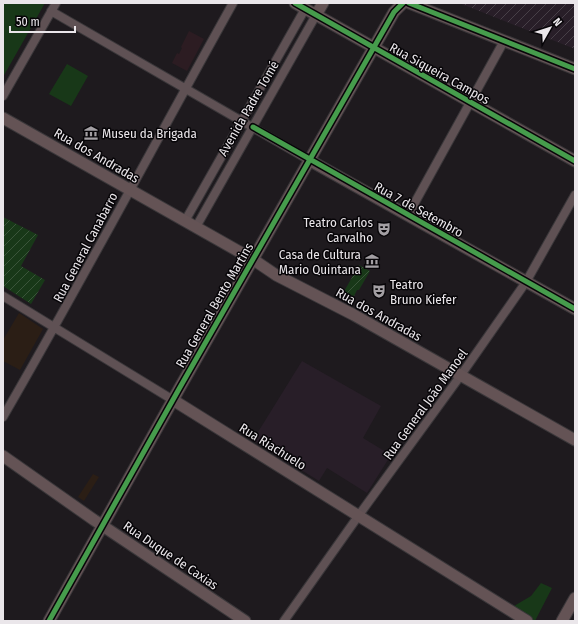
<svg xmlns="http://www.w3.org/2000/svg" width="578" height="624" viewBox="0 0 578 624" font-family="'Fira Sans Condensed',sans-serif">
<defs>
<pattern id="industrial-furrows" width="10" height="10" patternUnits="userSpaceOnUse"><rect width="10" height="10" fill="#281e28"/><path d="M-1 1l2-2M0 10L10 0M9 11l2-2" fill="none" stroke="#473f47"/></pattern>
<pattern id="garden-furrows" width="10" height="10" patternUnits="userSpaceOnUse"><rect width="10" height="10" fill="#183818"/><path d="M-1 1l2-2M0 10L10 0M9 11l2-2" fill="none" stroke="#3a553a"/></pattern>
</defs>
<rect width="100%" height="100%" fill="#1e1a1e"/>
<path fill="#2b1e15" d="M19,313L43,329L20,370L3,361V340Z
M93,474L99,477L84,501L78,497Z"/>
<path fill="url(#industrial-furrows)" d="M459,3H575V49Z"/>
<path fill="#281e28" d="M302,361L381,406L363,438L391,455L367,493L327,468L319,481L253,440Z"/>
<path fill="#2c1c22" d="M189,31L204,39L187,71L172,63L177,53L179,54L182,48L181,47Z"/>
<path fill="#183818" d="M3,3H45L3,77Z
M67,64L88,76L71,106L49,94Z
M541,583L552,588L535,621L514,606L531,596Z"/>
<path fill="url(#garden-furrows)" d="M3,217L38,235L21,266L45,280L31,304L3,286Z
M359,265L370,271L359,290H357L352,300L342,295Z"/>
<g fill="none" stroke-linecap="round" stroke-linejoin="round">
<defs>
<path id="street" d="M51,11L309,160
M3,96L56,3
M408,215L504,41
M185,221L305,9
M196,227L316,15
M3,296L173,400
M3,417C82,281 156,141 233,3
M284,621L359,515L461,375L526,282L575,195"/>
<path id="secondary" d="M295,3L575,161
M409,3L575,69
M316,15L323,3
M3,118L254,260L276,275L354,315L575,440
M309,160L575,309
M173,400L527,621
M3,456L94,520L245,621
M49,621L179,389L394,12L403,3
M562,621L575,598"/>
</defs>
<use href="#street" stroke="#3a373a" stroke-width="10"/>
<use href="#secondary" stroke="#3a373a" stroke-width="13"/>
<use href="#street" stroke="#5f5154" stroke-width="8"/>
<use href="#secondary" stroke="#645355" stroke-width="11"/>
<defs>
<path id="cycleway" d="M295,3L575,161
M409,3L575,69
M253,127L575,309
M49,621L179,389L394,12L403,3"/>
</defs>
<use href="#cycleway" stroke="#070508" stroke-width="8"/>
<use href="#cycleway" stroke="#469c4c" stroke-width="5"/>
</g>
<defs>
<symbol id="museum-bare" viewBox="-9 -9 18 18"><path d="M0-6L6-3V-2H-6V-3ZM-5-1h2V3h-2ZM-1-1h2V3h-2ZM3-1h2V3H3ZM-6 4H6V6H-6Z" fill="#a39fa3" stroke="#070508" stroke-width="2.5" paint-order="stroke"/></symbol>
<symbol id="theatre-bare" viewBox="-9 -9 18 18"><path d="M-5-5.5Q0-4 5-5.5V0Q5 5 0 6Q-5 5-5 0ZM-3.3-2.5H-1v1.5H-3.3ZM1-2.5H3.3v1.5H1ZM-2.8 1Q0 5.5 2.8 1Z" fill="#a39fa3" stroke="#070508" stroke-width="2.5" paint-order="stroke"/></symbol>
</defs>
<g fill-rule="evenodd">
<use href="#museum-bare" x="81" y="123" width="20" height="20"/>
<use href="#theatre-bare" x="374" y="219" width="20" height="20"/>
<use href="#museum-bare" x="362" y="251" width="20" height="20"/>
<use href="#theatre-bare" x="369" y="281" width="20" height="20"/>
</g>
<g text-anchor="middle" stroke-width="3" stroke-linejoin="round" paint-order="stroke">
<g font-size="13" fill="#eae6ea" stroke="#070508">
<text transform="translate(440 73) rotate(29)" y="5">Rua Siqueira Campos</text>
<text transform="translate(248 108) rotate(-60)" y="5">Avenida Padre Tomé</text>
<text transform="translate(97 155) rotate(30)" y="5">Rua dos Andradas</text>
<text transform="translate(419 209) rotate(29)" y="5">Rua 7 de Setembro</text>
<text transform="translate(85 247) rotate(-62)" y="5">Rua General Canabarro</text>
<text transform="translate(214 305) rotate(-60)" y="5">Rua General Bento Martins</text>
<text transform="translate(379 314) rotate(29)" y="5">Rua dos Andradas</text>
<text transform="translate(425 404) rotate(-54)" y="5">Rua General João Manoel</text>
<text transform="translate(273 446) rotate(32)" y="5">Rua Riachuelo</text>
<text transform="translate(171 555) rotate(34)" y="5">Rua Duque de Caxias</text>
</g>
<g font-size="13" fill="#eae6ea" stroke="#070508" text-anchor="start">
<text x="102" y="138">Museu da Brigada</text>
<text x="373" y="227" text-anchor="end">Teatro Carlos<tspan x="373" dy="15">Carvalho</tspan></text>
<text x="361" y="259" text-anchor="end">Casa de Cultura<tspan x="361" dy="15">Mario Quintana</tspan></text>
<text x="390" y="289">Teatro<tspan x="390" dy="15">Bruno Kiefer</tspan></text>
</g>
</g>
<rect width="578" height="624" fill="none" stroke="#eae6ea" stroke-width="8"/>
<g transform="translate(550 28) rotate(51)" stroke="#070508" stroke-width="3" paint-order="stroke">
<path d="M0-3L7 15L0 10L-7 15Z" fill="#eae6ea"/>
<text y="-6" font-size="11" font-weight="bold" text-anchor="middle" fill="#eae6ea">N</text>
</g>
<path d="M10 26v6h65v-6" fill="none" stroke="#eae6ea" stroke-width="2"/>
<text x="16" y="26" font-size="12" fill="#eae6ea" stroke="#070508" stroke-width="3" paint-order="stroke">50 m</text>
</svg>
